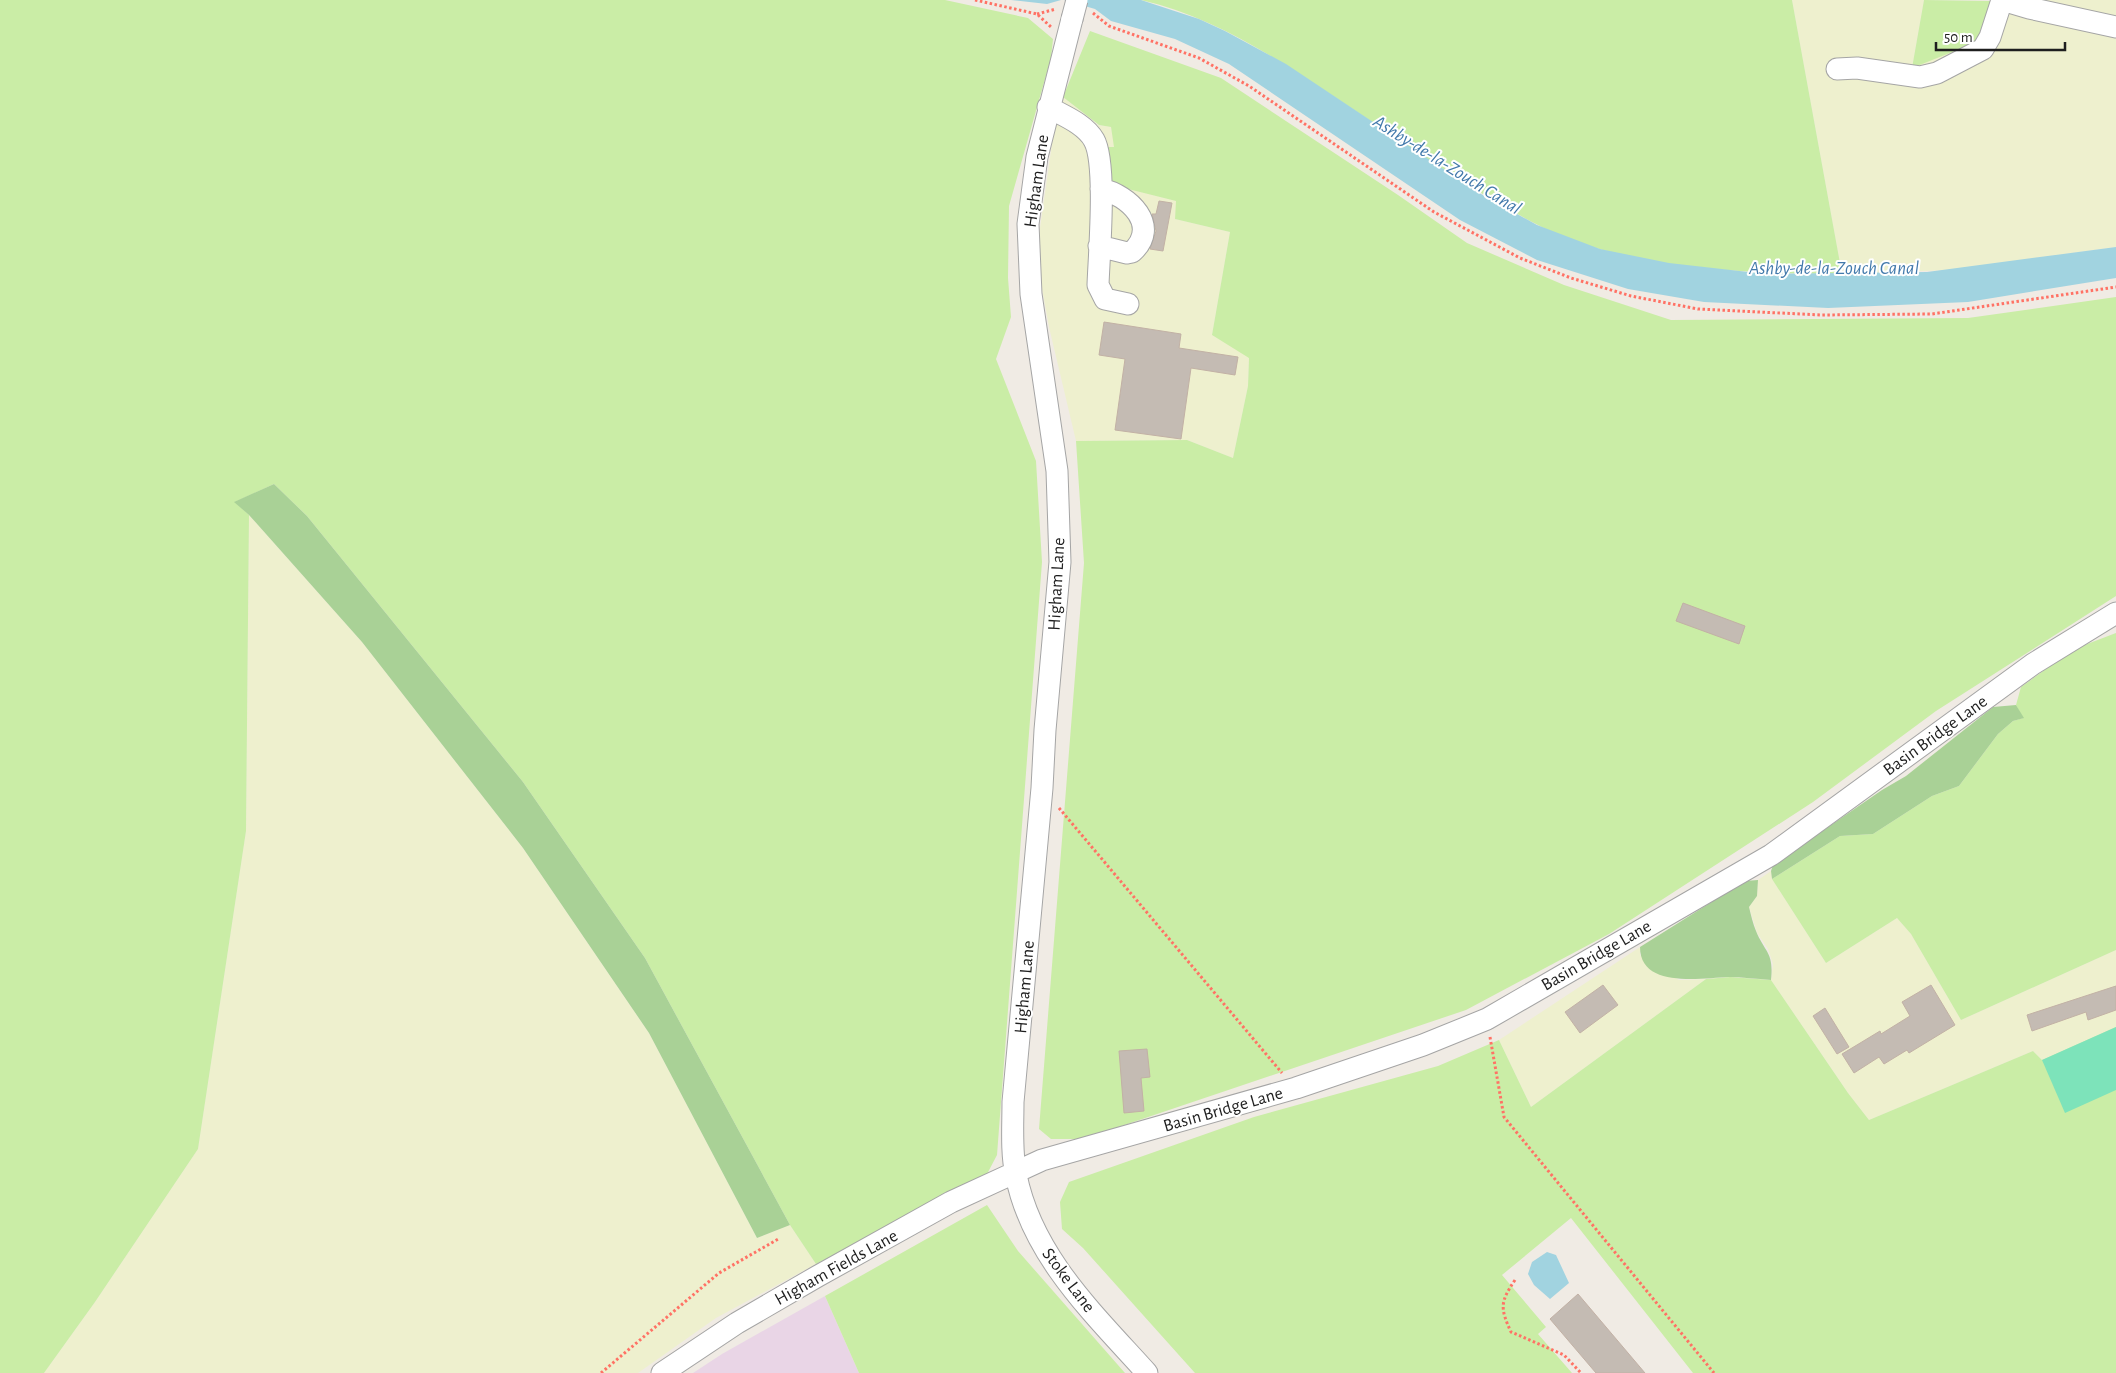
<svg xmlns="http://www.w3.org/2000/svg" width="2116" height="1373" viewBox="0 0 2116 1373" font-family="'Alegreya Sans',sans-serif">
<rect width="100%" height="100%" fill="#f0ebe4"/>
<path fill="#e9d5e6" d="M825,1296L859,1373H693L722,1354Z"/>
<path fill="#eef0ce" d="M1792,0H1924L1912,68L1991,1L2116,35V247L1949,270L1842,274Z
M2029,0H2116V19Z
M1063,97L1098,125L1111,127L1115,148L1103,147L1116,186L1177,201L1175,219L1230,232L1212,335L1249,357L1248,386L1233,458L1187,440L1076,441L1049,327L1036,256L1053,137Z
M249,515L362,642L523,848L649,1033L757,1238L790,1225L816,1264L716,1318L638,1373H44L95,1302L198,1149L246,831Z
M1771,871L1772,879L1826,963L1897,918L1911,934L1961,1020L2116,950V1027L2042,1060L2033,1051L1869,1120L1848,1093L1771,980L1773,964L1768,949L1757,933L1749,907L1757,896L1758,880Z
M1640,947V955L1679,980L1706,979L1531,1107L1499,1040Z"/>
<path fill="#caeda6" d="M0,0H945L1028,18L1053,39L1051,58L1009,206L1008,278L1011,317L996,359L1036,461L1042,562L997,1155L986,1176L963,1192L816,1264L790,1225L645,958L523,782L307,516L274,484L235,502L249,515L246,831L198,1149L95,1302L44,1373H0Z
M1141,0H1792L1842,274C1748,274 1620,269 1536,224C1463,186 1396,137 1327,92C1268,53 1210,16 1141,0Z
M1924,0L1991,1L1985,39L1912,68Z
M1090,31L1221,78L1398,195L1467,243L1564,285L1671,320L1968,318L2116,297V596L1936,711L1813,802L1609,934L1466,1010L1083,1139H1051L1039,1129L1084,563L1076,441L1187,440L1233,458L1248,386L1249,358L1212,335L1230,232L1175,219L1176,201L1116,186L1106,172L1103,147H1114L1111,127L1099,125L1063,97Z
M2116,633V950L1961,1020L1911,934L1897,918L1826,963L1772,879L1840,836L1873,834L1932,796L1959,786L1998,734L2013,721L2023,718L2016,705L2021,687L2074,649Z
M1730,977L1771,980L1848,1093L1869,1120L2033,1051L2042,1060L2116,1027V1373H1693L1571,1218L1502,1275L1546,1327L1538,1334L1572,1373H1195L1083,1248L1062,1229L1060,1202L1069,1182L1254,1117L1438,1066L1499,1040L1531,1107L1706,979Z
M987,1205L1018,1251L1125,1373H859L825,1296Z"/>
<path fill="#a9d196" d="M274,484L307,516L523,782L645,958L790,1225L757,1238L649,1033L523,848L362,642L249,515L234,502Z
M2016,705L2024,718L2013,721L1998,734L1959,786L1932,796L1873,834L1840,836L1772,879L1771,871L1773,865L1882,790L1906,776L1993,707Z
M1758,880L1757,896L1749,907C1751,915 1753,924 1756,931C1765,953 1774,952 1771,980C1757,979 1742,977 1728,977C1702,978 1640,989 1640,947L1745,881Z"/>
<path fill="#7de3ba" d="M2116,1027V1090L2065,1113L2042,1060Z"/>
<path fill="#a1d3e0" d="M1011,0H1061L1047,4Z
M1064,0H1141L1199,19L1225,31L1286,64L1481,194L1537,225L1600,249L1669,263L1766,274L1927,272L2116,247V278L1968,302L1828,308L1704,302L1628,289L1537,260L1460,220L1229,64L1175,39L1111,21L1095,9Z
M1547,1252L1556,1255L1569,1283L1550,1299L1534,1285L1528,1274L1532,1262Z"/>
<path fill="#c4bbb3" stroke="#c2b1a5" d="M1159,201L1172,203L1163,251L1150,249L1156,231L1152,214H1156Z
M1104,322L1181,334L1179,348L1238,357L1235,375L1191,368L1181,439L1115,430L1125,359L1099,355Z
M1683,603L1745,626L1739,644L1676,621Z
M1603,985L1618,1005L1580,1033L1565,1012Z
M1931,985L1955,1025L1909,1053L1907,1050L1884,1064L1879,1057L1854,1073L1842,1054L1880,1031L1881,1034L1910,1016L1902,1002Z
M2116,986V1010L2088,1020L2086,1012L2032,1031L2027,1015Z
M1825,1008L1849,1047L1837,1054L1813,1016Z
M1147,1049L1150,1077L1141,1078L1144,1111L1124,1113L1119,1051Z
M1578,1294L1645,1373H1596L1550,1319Z"/>
<g fill="none" stroke-linecap="round" stroke-linejoin="round">
<defs>
<path id="minor" d="M2002,0L2029,8L2116,27
M1072,19L1037,157L1028,224L1031,294L1057,471L1060,562L1045,730L1042,788L1013,1102C1013,1126 1011,1152 1016,1175C1032,1256 1094,1314 1147,1373
M1837,69L1857,68L1920,77L1937,73L1983,49L1990,37L2002,0
M1048,107C1064,116 1085,124 1094,140C1107,163 1099,255 1098,285L1105,299L1128,304
M1099,246L1127,253L1132,252C1161,226 1129,195 1101,189
M662,1373L737,1323L818,1276L951,1202L1042,1160L1296,1088L1423,1045L1487,1019L1771,855L2033,664L2116,613"/>
</defs>
<use href="#minor" stroke="#a5a5a5" stroke-width="23"/>
<path stroke="#ff7265" stroke-width="3" stroke-dasharray="2.5 2.5" stroke-linecap="butt" d="M975,0L1037,14L1052,28
M1093,13L1109,26L1199,58L1249,86L1434,212L1520,258L1571,278L1631,296L1698,309L1821,315L1932,314L2116,287
M1037,14L1056,9
M1059,808L1282,1073
M1490,1037L1504,1117L1714,1373
M1515,1280C1500,1302 1500,1308 1511,1332L1564,1355L1581,1373
M601,1373L719,1273L780,1238"/>
<use href="#minor" stroke="#fff" stroke-width="21"/>
<defs>
<path id="minor-bridge" d="M1072,19L1077,0"/>
</defs>
<use href="#minor-bridge" stroke="#a5a5a5" stroke-width="23" stroke-linecap="butt"/>
<use href="#minor-bridge" stroke="#fff" stroke-width="21"/>
</g>
<g text-anchor="middle" stroke-width="4" stroke-linejoin="round" paint-order="stroke">
<g font-size="18" fill="#1e1e1e" stroke="#fff">
<text transform="translate(1036 181) rotate(-82)" y="6">Higham Lane</text>
<text transform="translate(1056 584) rotate(-87)" y="6">Higham Lane</text>
<text transform="translate(1935 735) rotate(-36)" y="6">Basin Bridge Lane</text>
<text transform="translate(1596 955) rotate(-30)" y="6">Basin Bridge Lane</text>
<text transform="translate(1024 987) rotate(-85)" y="6">Higham Lane</text>
<text transform="translate(1223 1109) rotate(-16)" y="6">Basin Bridge Lane</text>
<text transform="translate(836 1267) rotate(-29)" y="6">Higham Fields Lane</text>
<text transform="translate(1069 1280) rotate(53)" y="6">Stoke Lane</text>
</g>
<g font-size="19" font-style="italic" fill="#4279ab" stroke="#fff">
<text transform="translate(1448 164) rotate(32)" y="7">Ashby-de-la-Zouch Canal</text>
<text x="1834" y="274">Ashby-de-la-Zouch Canal</text>
</g>
</g>
<path d="M1936 42v8h129v-8" fill="none" stroke="#1e1e1e" stroke-width="2.5"/>
<text x="1944" y="42" font-size="15" fill="#1e1e1e" stroke="#ffffff" stroke-width="4" paint-order="stroke">50 m</text>
</svg>
